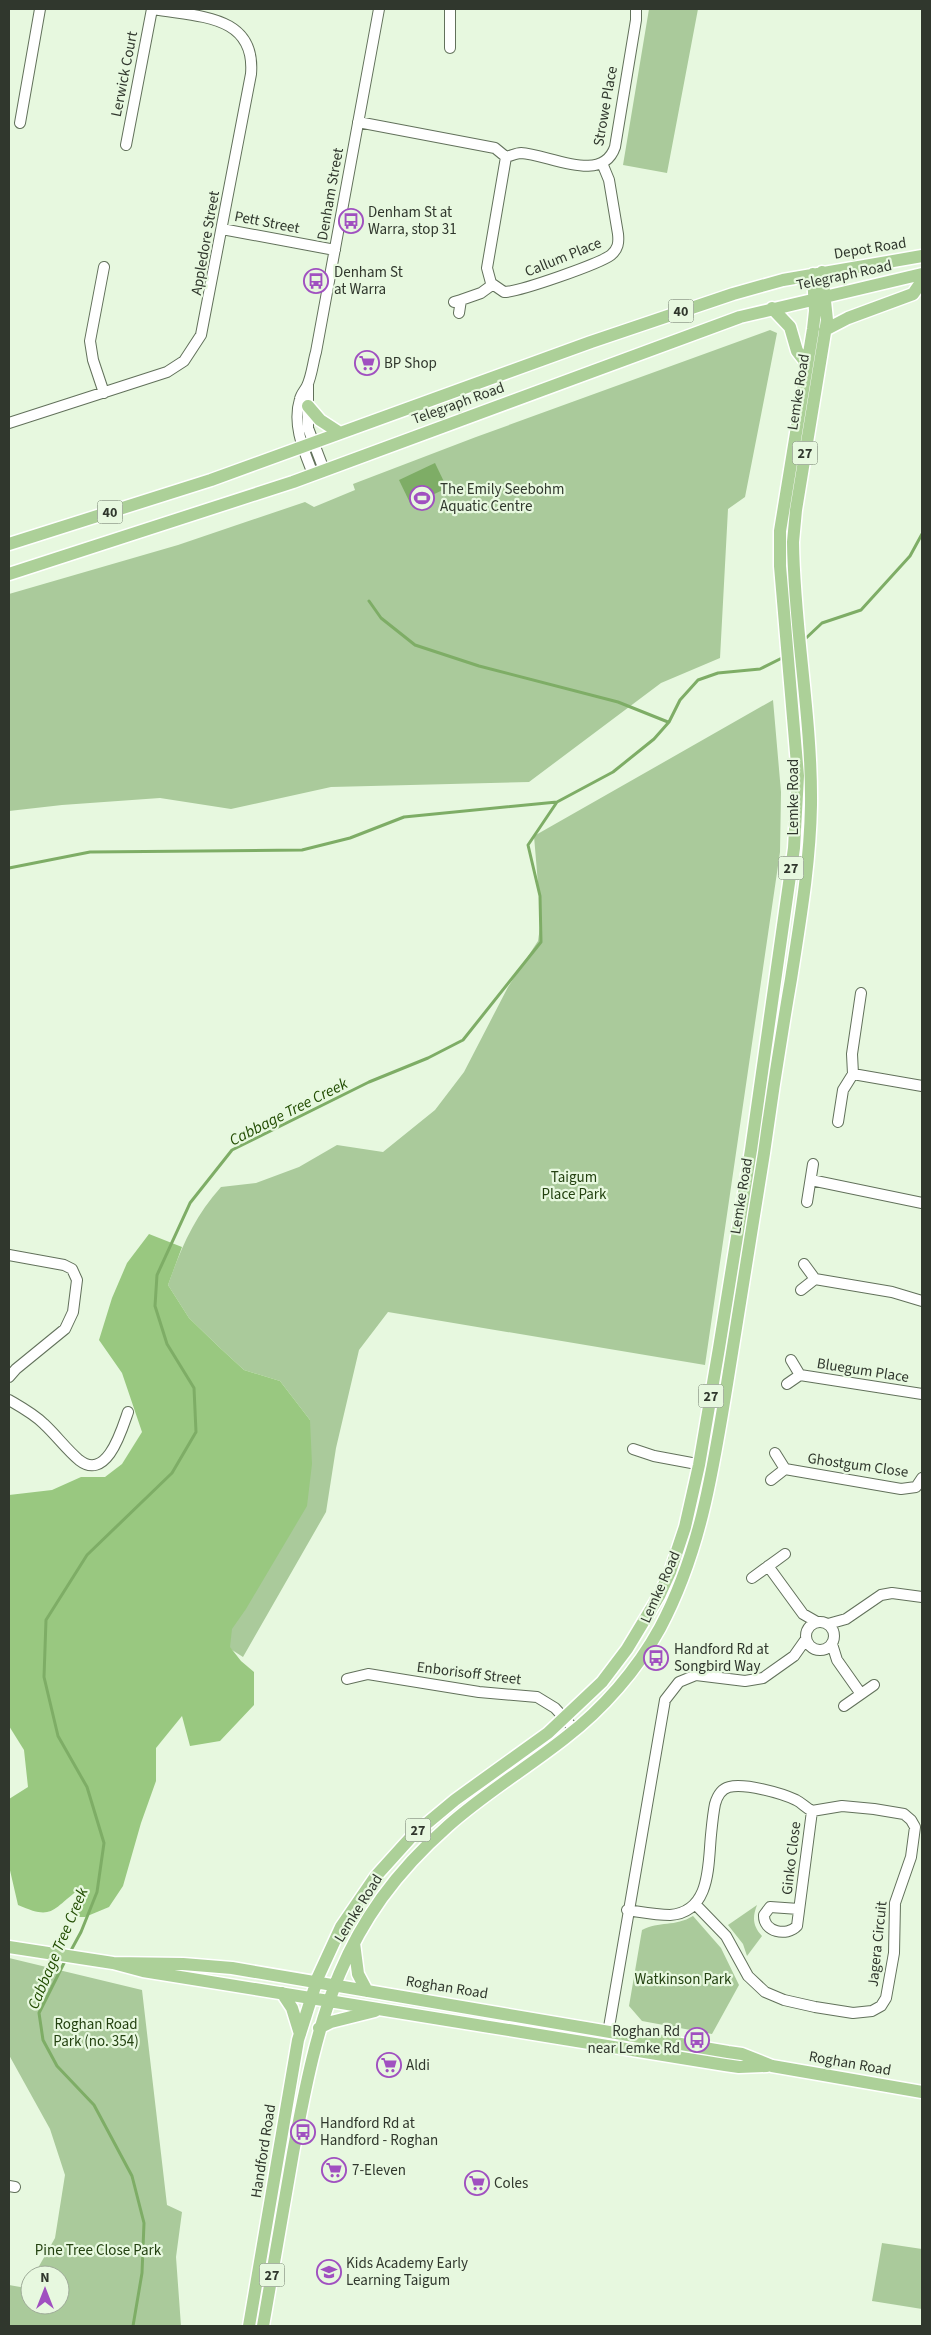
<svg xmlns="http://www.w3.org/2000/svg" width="931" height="2335" viewBox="0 0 931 2335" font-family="'Source Sans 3',sans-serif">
<rect width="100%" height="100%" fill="#e7f8df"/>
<path fill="#aaca9b" d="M649,9H698L667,173L623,165Z
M770,330L777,333L745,497L728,509L720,658L661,683L529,782L331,787L231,809L160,798L62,805L9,811V594L178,545L305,502L314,507L355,490L353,484L476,437Z
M773,700L781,792L780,852L705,1365L388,1312L359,1350L336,1448L326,1512L243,1657L204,1632L310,1420L280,1381L244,1370L219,1347L189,1318L168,1285C181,1248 194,1217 221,1187L256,1183L299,1167L337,1145L383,1152L435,1110L464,1072L508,987L538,941L541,920L534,836Z
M757,1905C752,1918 753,1926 762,1936L747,1956L743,1944L728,1925Z
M693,1916L721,1948L739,1985L712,2034L642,2021L629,2006L642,1930C659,1921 675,1927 693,1916Z
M9,1958L142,1990L167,2205L182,2212L176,2257L181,2326H9V2285L26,2288L30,2282V2305H60V2275H34L55,2238L65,2175L50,2129L9,2055Z
M882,2243L922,2249V2309L872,2301Z"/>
<path fill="#99c880" d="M149,1234L182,1247L168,1285L189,1318L219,1347L244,1370L280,1381L310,1420L312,1464L307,1506L246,1609L232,1629L230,1647L241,1661L254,1672V1705L220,1741L190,1746L182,1716L156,1748V1781L141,1823L123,1886L109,1907L85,1917H76L78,1890C51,1911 52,1920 18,1905L9,1866V1799L28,1787L24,1750L9,1726V1495L52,1490L81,1477H105L122,1464L142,1432L122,1373L99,1340L112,1298L127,1263Z"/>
<path fill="#7ead66" d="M435,463L447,488L411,505L399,480Z"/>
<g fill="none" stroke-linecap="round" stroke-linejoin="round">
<path stroke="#7ead66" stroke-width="3" d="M369,601L381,618L415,645L479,666L618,702L668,722
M804,640L822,623L861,610L910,556L922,534
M9,868L90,852L302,850L350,838L404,817L557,802
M69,1954L81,1932L97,1892L104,1843L87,1787L58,1736L44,1677L46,1620L87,1555L172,1473L196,1432L194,1388L167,1344L155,1306L157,1275L190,1203L232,1150L369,1082L428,1058L463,1040L541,942L540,896L528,845L557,802L613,772L654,739L669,722L680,700L698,680L718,673L760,669L784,657
M66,1959L39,2013L43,2040L57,2066L94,2105L132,2176L144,2223L142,2273L133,2326"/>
<defs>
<path id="minor" d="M450,9V48
M358,122L495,148L506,157C511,156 516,153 521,153C548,154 602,185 615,147L636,20V9
M20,123L40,9
M126,145L152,9
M506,157L487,268L491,283L504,292C519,292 599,264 611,255C618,249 619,243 618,234L609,180L602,163
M222,229L335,250
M104,267L90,341L93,360L104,393
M461,300L481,293L492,285
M454,302L461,300L459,313
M308,385V428L324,470
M9,423L167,372L184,361L201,335L251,74C256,14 197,17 154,9
M313,474C304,451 292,425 300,399C301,394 305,390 307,386C312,375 313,362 316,352L379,9
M853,1074L852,1054L861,993
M838,1122L843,1090L853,1074L922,1086
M811,1180L922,1203
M807,1202L813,1164
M9,1255L64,1265L72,1269L77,1280L73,1312L65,1329L16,1369L9,1377
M815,1279L892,1292L922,1301
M801,1290L815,1279L804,1264
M800,1375L922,1394
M787,1384L800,1375L791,1360
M9,1400C21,1407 34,1414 44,1424C56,1435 66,1449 79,1460C107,1482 122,1429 128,1412
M633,1449L654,1456L713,1467
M785,1469L901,1489L916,1487L922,1478
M771,1480L785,1469L775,1453
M768,1566L803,1614L817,1622
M752,1578L785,1554
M806 1636a14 14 0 1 1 28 0a14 14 0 1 1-28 0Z
M828,1624L846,1619L881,1595L892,1593L922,1597
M832,1644L837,1660L861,1694
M347,1679L368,1674L479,1692L537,1697L555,1708L575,1730
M844,1706L874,1685
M799,1909L770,1907L764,1915C763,1932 787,1937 797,1926L812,1811
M627,1910C641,1912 656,1915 670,1915C711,1912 708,1865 711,1835C712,1825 713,1814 715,1804C717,1797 721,1789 729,1787C745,1783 781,1793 796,1800C802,1803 806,1808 812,1811L842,1806L874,1809L904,1814L911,1820L915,1827L911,1857L895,1903L894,1953L886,1998L881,2006L872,2011L853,2013L815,2007L784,2000L765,1992L748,1976L726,1936L695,1904
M607,2039L665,1700L679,1682L696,1675L745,1681L763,1678L794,1656L806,1639
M9,2186L15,2187"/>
<path id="major" d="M772,308L790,327L797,351L807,364
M825,330L848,318L913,294L922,281
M308,406L320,420L340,433
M9,544L211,480L591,342L733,294L783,280L922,256
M9,574L293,482L740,317L922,274
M354,1943L358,1974L367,1991
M9,1947L113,1963L143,1971L725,2065L739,2067L767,2066
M113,1963L183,1964L232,1968L728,2052L742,2054L772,2066L922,2092
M282,1993L292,2008L300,2034
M319,2028L331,2022L375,2011
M249,2326L298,2040L318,1977L341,1927L376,1876L413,1835L455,1800L548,1733L602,1682L627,1649L659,1596L670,1572L685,1527L699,1465L719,1348L751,1150L794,848L798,776L780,566V531L813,329L815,311L813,274
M263,2326C273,2268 283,2211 293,2153C318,2017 340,1921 448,1826C485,1793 527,1768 565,1738C603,1709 637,1670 660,1628C701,1551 713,1469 727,1384C739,1307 752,1230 764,1153C772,1095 781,1037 791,979C800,921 810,864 811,805C812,717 794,629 793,542L796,510L827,320L822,272"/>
</defs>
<use href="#minor" stroke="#62715b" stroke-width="12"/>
<use href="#major" stroke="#fff" stroke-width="15"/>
<use href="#minor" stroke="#fff" stroke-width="10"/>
<use href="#major" stroke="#acd098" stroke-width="12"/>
</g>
<defs>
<symbol id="bus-ring" viewBox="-11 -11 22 22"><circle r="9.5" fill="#e7f8df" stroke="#a050c0" stroke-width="1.5"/><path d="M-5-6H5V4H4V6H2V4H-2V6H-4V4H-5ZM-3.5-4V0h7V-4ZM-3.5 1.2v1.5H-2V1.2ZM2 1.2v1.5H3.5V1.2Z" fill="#a050c0"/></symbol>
<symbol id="supermarket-ring" viewBox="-11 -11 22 22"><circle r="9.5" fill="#e7f8df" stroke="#a050c0" stroke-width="1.5"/><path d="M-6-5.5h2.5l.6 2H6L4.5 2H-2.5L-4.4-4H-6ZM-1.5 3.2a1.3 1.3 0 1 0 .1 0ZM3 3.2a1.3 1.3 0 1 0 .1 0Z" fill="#a050c0"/></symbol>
<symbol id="stadium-ring" viewBox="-11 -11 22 22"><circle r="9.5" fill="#e7f8df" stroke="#a050c0" stroke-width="1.5"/><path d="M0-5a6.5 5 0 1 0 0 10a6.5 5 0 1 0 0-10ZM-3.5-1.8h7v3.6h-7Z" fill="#a050c0"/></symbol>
<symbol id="school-ring" viewBox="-11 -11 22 22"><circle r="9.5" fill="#e7f8df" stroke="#a050c0" stroke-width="1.5"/><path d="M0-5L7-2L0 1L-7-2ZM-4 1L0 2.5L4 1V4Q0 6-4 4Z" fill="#a050c0"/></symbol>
</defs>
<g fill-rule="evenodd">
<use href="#bus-ring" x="337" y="207" width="28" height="28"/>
<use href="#bus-ring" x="302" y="267" width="28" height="28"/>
<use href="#supermarket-ring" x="353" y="349" width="28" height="28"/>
<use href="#stadium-ring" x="408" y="484" width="28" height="28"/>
<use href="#bus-ring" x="642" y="1644" width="28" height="28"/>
<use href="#bus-ring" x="683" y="2026" width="28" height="28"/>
<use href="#supermarket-ring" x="375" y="2051" width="28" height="28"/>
<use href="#bus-ring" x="289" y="2118" width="28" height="28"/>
<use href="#supermarket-ring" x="320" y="2156" width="28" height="28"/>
<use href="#supermarket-ring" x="463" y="2169" width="28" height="28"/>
<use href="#school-ring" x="315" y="2258" width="28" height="28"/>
</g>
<g text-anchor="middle" stroke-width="4.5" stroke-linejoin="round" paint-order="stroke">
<g fill="#e7f8df" stroke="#677162" stroke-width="1">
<rect x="668.5" y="299.5" width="25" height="23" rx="4"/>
<rect x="792.5" y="441.5" width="25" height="23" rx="4"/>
<rect x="97.5" y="500.5" width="25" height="23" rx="4"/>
<rect x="778.5" y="856.5" width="25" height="23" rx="4"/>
<rect x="698.5" y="1384.5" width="25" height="23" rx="4"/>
<rect x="405.5" y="1818.5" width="25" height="23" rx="4"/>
<rect x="259.5" y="2263.5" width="25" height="23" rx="4"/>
</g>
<g font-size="14" font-weight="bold" fill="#30372d">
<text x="681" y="316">40</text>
<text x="805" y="458">27</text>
<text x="110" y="517">40</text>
<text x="791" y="873">27</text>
<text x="711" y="1401">27</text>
<text x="418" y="1835">27</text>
<text x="272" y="2280">27</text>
</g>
<g font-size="15" fill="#30372d" stroke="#e7f8df">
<text transform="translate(124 74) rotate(-79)" y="5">Lerwick Court</text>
<text transform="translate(605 106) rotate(-80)" y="5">Strowe Place</text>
<text transform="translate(330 194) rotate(-80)" y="5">Denham Street</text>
<text transform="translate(267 222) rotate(11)" y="5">Pett Street</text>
<text transform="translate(205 243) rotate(-80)" y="5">Appledore Street</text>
<text transform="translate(870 248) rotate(-9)" y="5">Depot Road</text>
<text transform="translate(563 257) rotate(-22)" y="5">Callum Place</text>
<text transform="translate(844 275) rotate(-12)" y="5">Telegraph Road</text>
<text transform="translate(798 392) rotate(-81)" y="5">Lemke Road</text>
<text transform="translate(458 403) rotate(-20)" y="5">Telegraph Road</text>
<text transform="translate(793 797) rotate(-90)" y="5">Lemke Road</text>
<text transform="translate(741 1196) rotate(-81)" y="5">Lemke Road</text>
<text transform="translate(863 1370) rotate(9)" y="5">Bluegum Place</text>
<text transform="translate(858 1465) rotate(8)" y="5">Ghostgum Close</text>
<text transform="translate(660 1587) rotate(-66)" y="5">Lemke Road</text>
<text transform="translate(469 1673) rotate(7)" y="5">Enborisoff Street</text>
<text transform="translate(791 1858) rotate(-83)" y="5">Ginko Close</text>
<text transform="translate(358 1908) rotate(-58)" y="5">Lemke Road</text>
<text transform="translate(877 1944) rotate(-84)" y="5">Jagera Circuit</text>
<text transform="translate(447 1987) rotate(9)" y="5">Roghan Road</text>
<text transform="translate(850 2063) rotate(10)" y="5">Roghan Road</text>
<text transform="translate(263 2151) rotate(-81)" y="5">Handford Road</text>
</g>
<g font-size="15" fill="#30372d" stroke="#e7f8df" text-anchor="start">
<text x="368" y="217">Denham St at<tspan x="368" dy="17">Warra, stop 31</tspan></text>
<text x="334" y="277">Denham St<tspan x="334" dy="17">at Warra</tspan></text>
<text x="384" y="368">BP Shop</text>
<text x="440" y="494">The Emily Seebohm<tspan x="440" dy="17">Aquatic Centre</tspan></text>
<text x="674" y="1654">Handford Rd at<tspan x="674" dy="17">Songbird Way</tspan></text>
<text x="680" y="2036" text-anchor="end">Roghan Rd<tspan x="680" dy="17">near Lemke Rd</tspan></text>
<text x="406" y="2070">Aldi</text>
<text x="320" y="2128">Handford Rd at<tspan x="320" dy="17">Handford - Roghan</tspan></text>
<text x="352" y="2175">7-Eleven</text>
<text x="494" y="2188">Coles</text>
<text x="346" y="2268">Kids Academy Early<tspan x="346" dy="17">Learning Taigum</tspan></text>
</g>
<g font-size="15" fill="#234110" stroke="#e7f8df">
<text x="574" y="1182">Taigum<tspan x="574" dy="17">Place Park</tspan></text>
<text x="683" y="1984">Watkinson Park</text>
<text x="96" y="2029">Roghan Road<tspan x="96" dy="17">Park (no. 354)</tspan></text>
<text x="98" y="2255">Pine Tree Close Park</text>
</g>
<g font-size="16" font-style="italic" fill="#214c00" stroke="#e7f8df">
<text transform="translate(288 1111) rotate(-27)" y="6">Cabbage Tree Creek</text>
<text transform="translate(57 1948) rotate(-67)" y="6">Cabbage Tree Creek</text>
</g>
</g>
<rect width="931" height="2335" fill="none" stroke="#30372d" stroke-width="20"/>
<g transform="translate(45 2290)"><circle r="24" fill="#e7f8df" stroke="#9eab98"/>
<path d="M0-4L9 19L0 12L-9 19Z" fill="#a050c0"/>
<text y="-8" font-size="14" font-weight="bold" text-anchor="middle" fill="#30372d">N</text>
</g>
</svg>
